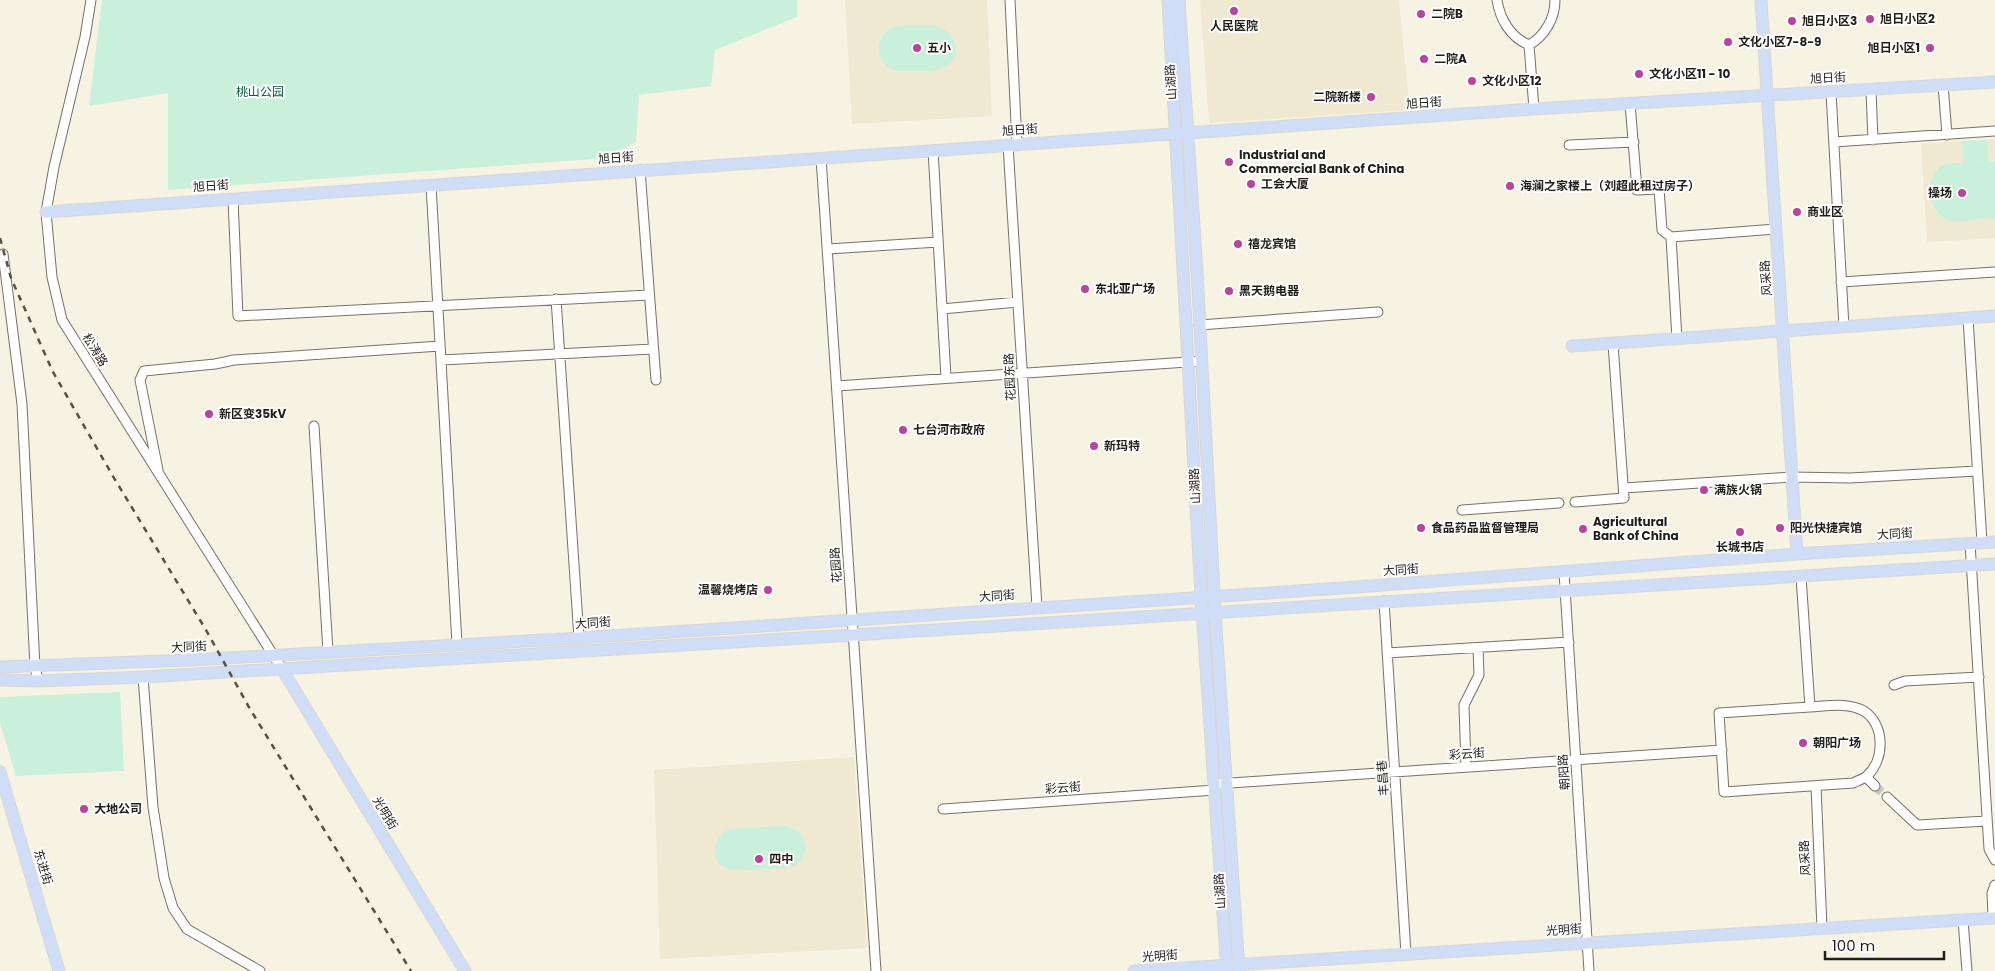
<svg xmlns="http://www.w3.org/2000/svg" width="1995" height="971" viewBox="0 0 1995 971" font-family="Poppins,'Noto Sans SC',sans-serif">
<rect width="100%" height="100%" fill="#f7f3e3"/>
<path fill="#efe9d1" d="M845,0H987L992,116L852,124Z
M1200,0H1399L1410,110L1209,123Z
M1995,139V238L1927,242L1921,144Z
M854,757L867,948L660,959L654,770Z"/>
<path fill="#c8f0da" d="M102,0H797V17L715,50L711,86L639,95L636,142L607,158L168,190V93L89,106Z
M936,26C957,32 965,59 943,68C934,72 911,71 900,71C878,70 871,40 890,29C900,24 924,26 936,26Z
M1987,140L1988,161L1970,162H1995V218C1984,218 1957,224 1948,220C1925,211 1923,171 1947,164C1952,163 1958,163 1963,163L1962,141Z
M120,692L124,771L16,776L0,723V697Z
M787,826L800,832L806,845C805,853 803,860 795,865C787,869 734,872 726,868C707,859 714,836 730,829Z"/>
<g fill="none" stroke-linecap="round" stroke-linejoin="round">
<path stroke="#ccc9bb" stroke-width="9" stroke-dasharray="9 4.5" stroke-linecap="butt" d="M1875,786L1887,797"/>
<defs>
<path id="minor" d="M91,0L85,37L54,167L46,212L52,277L62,320L282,669
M1010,0L1017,144
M1497,0C1500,19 1510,37 1529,45
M1943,85L1947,135
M1871,90L1873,140
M1831,92L1844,327
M1630,103L1637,190L1659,189L1662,230L1671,237
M1534,109L1529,45C1545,36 1555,18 1555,0
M1834,142L1995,131
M1008,145L1037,607
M1569,145L1634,142
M933,150L946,378
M821,158L876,971
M640,170L656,380
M431,185L457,644
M233,199L238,316L649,295
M828,249L938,242
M3,254L22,404L35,667L38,681
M1841,282L1995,272
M556,299L579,638
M942,309L1018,302
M1968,318L1982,542
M1199,325L1378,312
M1677,339L1671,237L1776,229
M441,360L653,349
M837,386L1202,361
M314,426L328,651
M158,470L140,380L144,371L215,364L234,360L440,346
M1624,488L1792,477L1850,478L1977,471
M1575,502L1624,498L1613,344
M1462,510L1559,503
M1970,543L1989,849L1995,860
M1564,572L1589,971
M1801,577L1810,707C1828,706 1848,702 1864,711C1885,725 1885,759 1867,776C1863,779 1857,781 1853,783L1724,792L1719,713L1810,707
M1384,601L1406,954
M1387,653L1569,642
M143,677L153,807L164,878L173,908L187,929L260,971
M1894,685L1905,681L1979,677
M1466,767L1464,705L1479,675L1478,648
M1866,777L1875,786
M1215,784L1722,750
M1816,786L1822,928
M1887,797L1917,825L1987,821
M943,809L1215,790
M1993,918L1992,893L1995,885
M1963,920L1967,971"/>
<path id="major" d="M1168,0L1201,596L1227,971
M1179,0L1197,271L1215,611L1239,971
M1761,0L1797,554
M46,212L1534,109L1995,82
M1572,346L1995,316
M0,667L191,660L579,638L1343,588L1797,554L1995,542
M282,669L465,971
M0,680L38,681L143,677L853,635L1995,564
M0,772L59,971
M1134,971L1995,918"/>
</defs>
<use href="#minor" stroke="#767264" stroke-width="11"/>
<use href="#major" stroke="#d7d7d6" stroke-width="13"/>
<use href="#minor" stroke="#fff" stroke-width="9"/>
<use href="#major" stroke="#d0ddf6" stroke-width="11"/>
<path stroke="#545149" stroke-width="2.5" stroke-dasharray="6 6" stroke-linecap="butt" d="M0,238L11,278L53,372L114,478L206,630L250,709L411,971"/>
</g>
<g fill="#ba449c" stroke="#fff" stroke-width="2">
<circle cx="1234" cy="11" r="5"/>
<circle cx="1421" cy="14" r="5"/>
<circle cx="1870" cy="19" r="5"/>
<circle cx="1792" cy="21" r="5"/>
<circle cx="1728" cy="42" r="5"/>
<circle cx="917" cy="48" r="5"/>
<circle cx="1930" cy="48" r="5"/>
<circle cx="1424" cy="59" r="5"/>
<circle cx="1639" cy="74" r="5"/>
<circle cx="1472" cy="81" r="5"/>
<circle cx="1371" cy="97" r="5"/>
<circle cx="1229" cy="162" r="5"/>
<circle cx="1251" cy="184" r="5"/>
<circle cx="1510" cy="186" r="5"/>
<circle cx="1962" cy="193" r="5"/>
<circle cx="1797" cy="212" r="5"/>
<circle cx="1238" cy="244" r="5"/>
<circle cx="1085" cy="289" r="5"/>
<circle cx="1229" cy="291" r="5"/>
<circle cx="209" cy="414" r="5"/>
<circle cx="903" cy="430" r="5"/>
<circle cx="1094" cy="446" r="5"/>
<circle cx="1704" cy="490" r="5"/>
<circle cx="1421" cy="528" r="5"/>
<circle cx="1780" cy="528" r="5"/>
<circle cx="1583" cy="529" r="5"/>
<circle cx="1740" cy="532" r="5"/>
<circle cx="768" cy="590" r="5"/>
<circle cx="1803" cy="743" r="5"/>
<circle cx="84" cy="809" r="5"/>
<circle cx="759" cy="859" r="5"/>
</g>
<g text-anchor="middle" stroke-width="4" stroke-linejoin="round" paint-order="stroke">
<g font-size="12" font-weight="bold" fill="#211f1a" stroke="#fff" text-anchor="start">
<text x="1431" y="18">二院B</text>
<text x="1880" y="23">旭日小区2</text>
<text x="1802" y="25">旭日小区3</text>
<text x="1234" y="30" text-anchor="middle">人民医院</text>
<text x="1738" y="46">文化小区7-8-9</text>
<text x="927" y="52">五小</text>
<text x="1920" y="52" text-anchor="end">旭日小区1</text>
<text x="1434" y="63">二院A</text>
<text x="1649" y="78">文化小区11 - 10</text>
<text x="1482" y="85">文化小区12</text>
<text x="1361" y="101" text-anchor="end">二院新楼</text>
<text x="1239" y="159">Industrial and<tspan x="1239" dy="14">Commercial Bank of China</tspan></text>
<text x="1261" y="188">工会大厦</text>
<text x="1520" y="190">海澜之家楼上（刘超此租过房子）</text>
<text x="1952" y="197" text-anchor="end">操场</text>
<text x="1807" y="216">商业区</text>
<text x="1248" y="248">禧龙宾馆</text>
<text x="1095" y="293">东北亚广场</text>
<text x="1239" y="295">黑天鹅电器</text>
<text x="219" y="418">新区变35kV</text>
<text x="913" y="434">七台河市政府</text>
<text x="1104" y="450">新玛特</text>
<text x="1714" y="494">满族火锅</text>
<text x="1593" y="526">Agricultural<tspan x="1593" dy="14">Bank of China</tspan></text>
<text x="1431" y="532">食品药品监督管理局</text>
<text x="1790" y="532">阳光快捷宾馆</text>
<text x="1740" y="551" text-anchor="middle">长城书店</text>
<text x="758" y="594" text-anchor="end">温馨烧烤店</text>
<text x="1813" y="747">朝阳广场</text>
<text x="94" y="813">大地公司</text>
<text x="769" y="863">四中</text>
</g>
<g font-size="12" fill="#211f1a" stroke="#fff">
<text transform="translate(1828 78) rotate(-3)" y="4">旭日街</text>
<text transform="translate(1171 82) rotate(-94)" y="4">山湖路</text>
<text transform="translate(1424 103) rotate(-4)" y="4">旭日街</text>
<text transform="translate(1020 130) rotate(-4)" y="4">旭日街</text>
<text transform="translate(616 158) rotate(-4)" y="4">旭日街</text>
<text transform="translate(211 186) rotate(-4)" y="4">旭日街</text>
<text transform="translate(1766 278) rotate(-94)" y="4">风采路</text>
<text transform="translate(95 350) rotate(58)" y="4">松涛路</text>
<text transform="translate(1010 377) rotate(-93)" y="4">花园东路</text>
<text transform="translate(1195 486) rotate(-93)" y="4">山湖路</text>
<text transform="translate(1895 534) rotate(-4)" y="4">大同街</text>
<text transform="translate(836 565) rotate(-94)" y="4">花园路</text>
<text transform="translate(1401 570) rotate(-4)" y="4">大同街</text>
<text transform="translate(997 596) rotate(-4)" y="4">大同街</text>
<text transform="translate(593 623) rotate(-4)" y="4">大同街</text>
<text transform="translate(189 647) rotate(-3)" y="4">大同街</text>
<text transform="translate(1467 754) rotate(-4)" y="4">彩云街</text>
<text transform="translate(1564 772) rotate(-94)" y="4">朝阳路</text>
<text transform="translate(1383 778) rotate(-94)" y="4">丰昌巷</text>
<text transform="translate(1063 788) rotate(-4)" y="4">彩云街</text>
<text transform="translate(385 813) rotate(59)" y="4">光明街</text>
<text transform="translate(1805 858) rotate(-93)" y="4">风采路</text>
<text transform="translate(43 867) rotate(73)" y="4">东进街</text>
<text transform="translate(1220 891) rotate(-94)" y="4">山湖路</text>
<text transform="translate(1564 930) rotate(-4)" y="4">光明街</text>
<text transform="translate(1160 956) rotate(-4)" y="4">光明街</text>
</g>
<g font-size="12" fill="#0a5d3d" stroke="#fff">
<text x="260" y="96">桃山公园</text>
</g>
</g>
<path d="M1825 951v8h119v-8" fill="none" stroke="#211f1a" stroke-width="2.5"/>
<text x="1832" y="951" font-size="15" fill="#211f1a" stroke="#ffffff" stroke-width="4" paint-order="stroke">100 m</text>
</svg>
